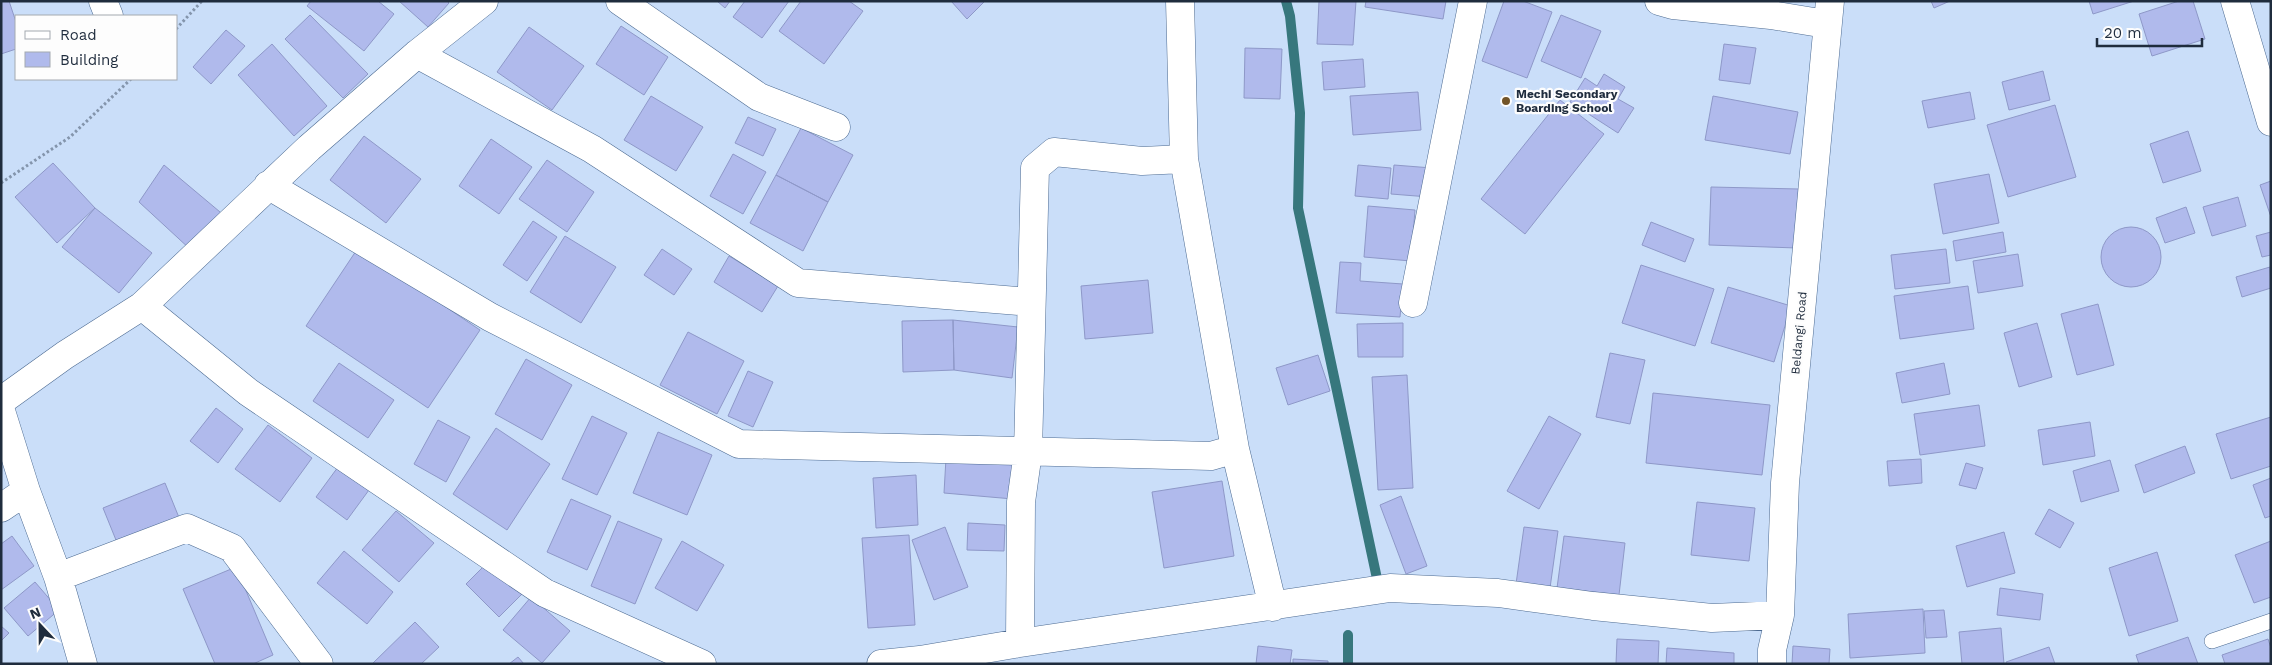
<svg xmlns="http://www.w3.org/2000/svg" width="2272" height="665" viewBox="0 0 2272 665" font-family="'Work Sans',sans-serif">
<rect width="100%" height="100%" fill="#cadef9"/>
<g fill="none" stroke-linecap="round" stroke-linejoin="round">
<path stroke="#37777d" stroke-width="10" d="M1286,1L1290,16L1300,113L1298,208L1379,588
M1348,664V635"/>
</g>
<path fill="#b0baec" stroke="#8e98c8" d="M1,1H9L16,22V49L1,54Z
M311,1H378L394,14L364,51L307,6Z
M399,1H447L449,3L428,27Z
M717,1H730L725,8Z
M745,1H789L762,38L733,17Z
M801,1H849L863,11L824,64L779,31Z
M951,1H985L967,19Z
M1319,1H1356L1353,45L1317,44Z
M1366,1H1446L1443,19L1365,7Z
M1504,1H1523L1552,12L1527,78L1482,61Z
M1931,1H1950L1934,8Z
M2089,1H2134L2093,14Z
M2179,1H2193L2205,39L2152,56L2139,14Z
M310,15L368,74L343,98L285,39Z
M1561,15L1601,31L1581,78L1541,61Z
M621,26L668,57L644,95L596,64Z
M529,27L584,66L552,110L497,72Z
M226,30L245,46L211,84L193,67Z
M272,44L327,106L294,136L238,75Z
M1724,44L1756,48L1750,84L1719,80Z
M1245,48L1282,49L1280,99L1244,98Z
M1363,59L1365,87L1324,90L1322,62Z
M2043,71L2050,100L2009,110L2002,82Z
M1604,74L1625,87L1618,99L1634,108L1618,133L1570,102L1585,78L1597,86Z
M1418,92L1421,130L1353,135L1350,96Z
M1970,92L1975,119L1928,128L1922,101Z
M651,96L703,127L676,171L624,140Z
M1713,96L1798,112L1790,154L1705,140Z
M1560,100L1604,134L1525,234L1481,199Z
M2055,105L2076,177L2008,197L1987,125Z
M748,117L776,129L763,156L735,143Z
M801,128L853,155L828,202L776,175Z
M2188,131L2201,171L2163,183L2150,144Z
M364,136L421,179L386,223L330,180Z
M491,139L532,167L499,214L459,186Z
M733,154L766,172L743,214L710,196Z
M547,160L594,192L567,232L519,199Z
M53,163L95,208L57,243L15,197Z
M164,165L226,217L191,250L139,202Z
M1358,165L1391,168L1388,199L1355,196Z
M1394,165L1432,168L1429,197L1391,194Z
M1989,174L1999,223L1943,234L1934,184Z
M776,175L828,202L803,251L750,223Z
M2271,181V217L2260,185Z
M1711,187L1799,189L1797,248L1709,245Z
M2238,197L2246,226L2212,236L2203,207Z
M1368,206L1415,210L1411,261L1364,257Z
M2186,207L2195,233L2165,243L2156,218Z
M95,208L152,253L119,293L62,247Z
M533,221L557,237L527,281L503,265Z
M1651,222L1694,239L1685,262L1642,245Z
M2101 257a30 30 0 1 1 60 0a30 30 0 1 1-60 0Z
M2003,232L2006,252L1956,261L1953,241Z
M2271,232V255L2262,257L2256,236Z
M565,236L616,267L581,323L530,292Z
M358,248L480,330L428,408L306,326Z
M662,249L692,269L674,295L644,275Z
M1946,249L1950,283L1895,289L1891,255Z
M2018,254L2023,286L1978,293L1973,261Z
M729,256L778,286L762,312L714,282Z
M1340,262L1361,263L1360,281L1403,284L1400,317L1336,313Z
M1641,265L1714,289L1695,346L1622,323Z
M2270,267L2271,288L2242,297L2236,277Z
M1148,280L1153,333L1085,339L1081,286Z
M1968,286L1974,329L1900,339L1894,296Z
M1728,287L1791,306L1774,362L1711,343Z
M2098,304L2114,365L2077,375L2061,314Z
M953,320L954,370L903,372L902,321Z
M953,320L1018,327L1012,378L954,370Z
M1403,323V357H1358L1357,324Z
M2037,323L2052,377L2019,387L2004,333Z
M688,332L744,361L717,414L660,385Z
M1610,353L1645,360L1630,424L1596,417Z
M1318,355L1330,391L1288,405L1276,368Z
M526,359L572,385L542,440L495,414Z
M339,363L394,400L368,438L313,401Z
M1944,363L1950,394L1902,403L1896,373Z
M748,371L773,382L753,427L728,416Z
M1407,375L1413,488L1378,490L1372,377Z
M1653,393L1770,405L1762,475L1646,463Z
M1979,405L1985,446L1920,455L1914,414Z
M216,408L243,429L218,463L190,441Z
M592,416L627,433L597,495L562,479Z
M1549,416L1581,434L1539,509L1507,491Z
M2271,417V466L2231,479L2216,434Z
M438,420L470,437L446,482L414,464Z
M2090,422L2095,456L2043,465L2038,430Z
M268,425L312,458L280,502L235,469Z
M496,428L550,464L507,530L453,494Z
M658,432L712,455L687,515L633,493Z
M2185,446L2195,473L2144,493L2135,465Z
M946,458L1016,464L1013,499L944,493Z
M1921,459L1922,483L1889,486L1887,461Z
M2110,460L2119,491L2081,502L2073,471Z
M1966,463L1983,468L1976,489L1959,485Z
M338,467L369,490L347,520L316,497Z
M916,475L918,525L876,528L873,478Z
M2271,478V516L2265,518L2253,485Z
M1222,481L1234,556L1164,568L1152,492Z
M165,483L180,520L118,545L103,508Z
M1401,496L1427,566L1406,574L1380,505Z
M571,499L611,516L587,570L547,552Z
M1697,502L1755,508L1749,561L1691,555Z
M2049,509L2074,523L2060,548L2035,534Z
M396,511L434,543L399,582L362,550Z
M618,521L662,539L635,604L591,586Z
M968,523L1005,525L1004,551L967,550Z
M945,527L968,587L934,600L912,540Z
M1524,527L1558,531L1550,588L1516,584Z
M2004,532L2015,573L1967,587L1956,546Z
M909,535L915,625L868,628L862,538Z
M12,536L34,566L1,590V544Z
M1564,536L1625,543L1619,595L1557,588Z
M682,541L724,565L697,611L655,588Z
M2271,541V597L2254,603L2235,555Z
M344,551L393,592L367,624L317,583Z
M2157,552L2178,621L2129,636L2109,568Z
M488,562L522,594L499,617L466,584Z
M236,567L273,655L253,664H215L183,589Z
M35,582L59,610L28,636L4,608Z
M2000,588L2043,594L2040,620L1997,615Z
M531,597L570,631L542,663L503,630Z
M1923,609L1925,653L1850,658L1848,614Z
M1944,610L1947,637L1926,638L1924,611Z
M415,622L439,647L421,664H372Z
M1,626L9,633L1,641Z
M2001,628L2004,664H1962L1959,632Z
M2188,637L2198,664H2139L2136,655Z
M1617,639L1659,641L1658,664H1616Z
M2268,639L2271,648V664H2225L2222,655Z
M1258,646L1292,650L1290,664H1256Z
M1793,646L1830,649L1829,664H1792Z
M2049,647L2055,664H2007L2006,662Z
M1667,648L1734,653V664H1666Z
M518,657L524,664H509Z
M1293,659L1328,661V664H1293Z"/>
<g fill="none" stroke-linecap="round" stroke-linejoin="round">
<defs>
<path id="lane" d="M2212,641L2271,621"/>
<path id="street" d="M103,1L109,16
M620,1L759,97L836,127
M1659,1L1673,5L1771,15L1826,24
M2235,1L2271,122
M417,54L592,149L798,283L1031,302
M268,185L490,317L739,444L1211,456L1235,449L1184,159
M1413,303L1473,1
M142,306L309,148L417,54L484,1
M1,401L65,355L142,306L248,392L545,593L702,664
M1,411L26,491L58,577L83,664
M1235,449L1273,607
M1,508L26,491
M58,577L187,528L232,548L319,664
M1020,643L1021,502L1028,452L1035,168L1054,152L1142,161L1184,159L1180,1
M881,664L920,660L1020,643L1390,588L1498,593L1593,606L1712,618L1780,615
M1772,664V650L1780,615L1785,483L1830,1"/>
</defs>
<use href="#lane" stroke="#4d6b92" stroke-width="16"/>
<use href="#street" stroke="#4d6b92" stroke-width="29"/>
<path stroke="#8495ac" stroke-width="3" stroke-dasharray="2.5 2.5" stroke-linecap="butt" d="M176,29L202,1
M1,183L70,137L131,79"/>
<use href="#lane" stroke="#fff" stroke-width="15"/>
<use href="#street" stroke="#fff" stroke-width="28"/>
</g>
<circle fill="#725428" stroke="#fdfdfd" stroke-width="2" cx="1506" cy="101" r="5"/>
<g text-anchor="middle" stroke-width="4.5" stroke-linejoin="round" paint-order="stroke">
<g font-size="12" font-weight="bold" fill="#1f2c3d" stroke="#fdfdfd" text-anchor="start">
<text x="1516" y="98">Mechi Secondary<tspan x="1516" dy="14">Boarding School</tspan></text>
</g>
<g font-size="12" fill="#1f2c3d" stroke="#fdfdfd">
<text transform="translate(1799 333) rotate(-85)" y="4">Beldangi Road</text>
</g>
</g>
<rect width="2272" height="665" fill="none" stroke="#1f2c3d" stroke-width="5"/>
<rect x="15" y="15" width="162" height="65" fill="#fdfdfd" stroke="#a4a9b0"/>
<rect x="25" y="31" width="25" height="8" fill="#ffffff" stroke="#a4a9b0"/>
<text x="60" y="40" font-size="15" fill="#1f2c3d">Road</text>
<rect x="25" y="52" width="25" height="15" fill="#b0baec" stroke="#a4a9b0"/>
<text x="60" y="65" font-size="15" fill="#1f2c3d">Building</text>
<g transform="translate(40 625) rotate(338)" stroke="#fdfdfd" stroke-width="4" paint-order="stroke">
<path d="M0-4L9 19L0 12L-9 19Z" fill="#1f2c3d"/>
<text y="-8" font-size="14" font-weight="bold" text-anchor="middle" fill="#1f2c3d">N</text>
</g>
<path d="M2097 38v8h105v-8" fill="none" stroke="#1f2c3d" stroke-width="2.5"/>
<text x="2104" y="38" font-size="15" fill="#1f2c3d" stroke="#fdfdfd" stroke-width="4" paint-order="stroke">20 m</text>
</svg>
